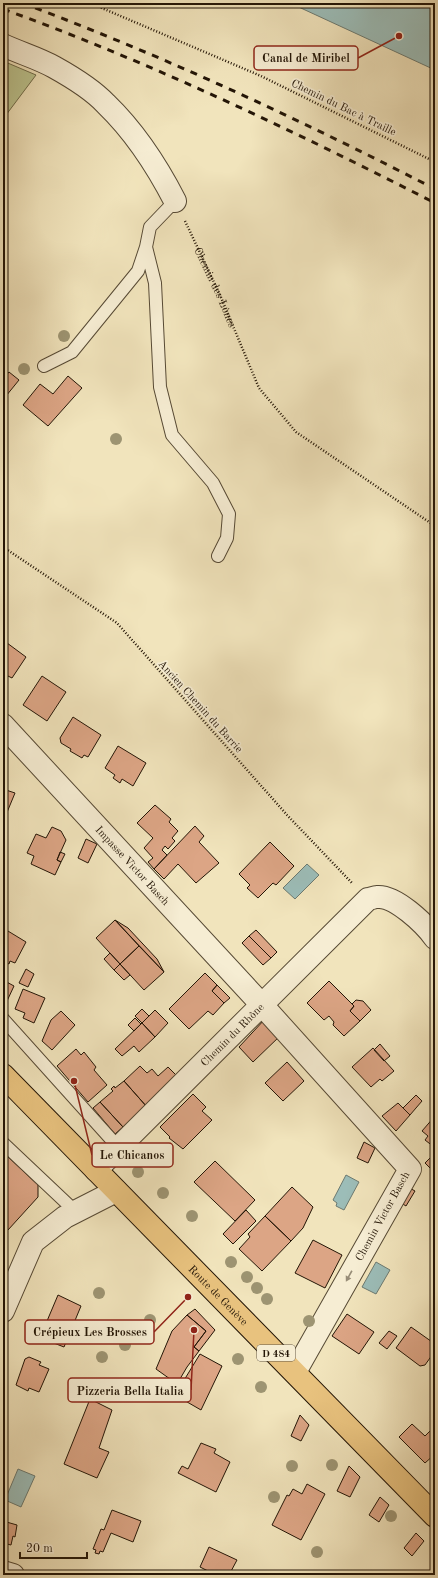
<svg xmlns="http://www.w3.org/2000/svg" width="438" height="1578" viewBox="0 0 438 1578" font-family="'Old Standard TT',serif">
<rect width="100%" height="100%" fill="#f1e4bc"/>
<filter id="stains"><feTurbulence type="fractalNoise" baseFrequency=".005" numOctaves="4"/><feColorMatrix values="0 0 0 0 .2 0 0 0 0 .09 0 0 0 0 .02 0 0 0 .5 -.17"/></filter>
<radialGradient id="worn" r=".72"><stop offset=".6" stop-color="#630" stop-opacity="0"/><stop offset="1" stop-color="#630" stop-opacity=".3"/></radialGradient>
<path fill="#bcc48f" stroke="#706c4a" d="M3,61L36,75L3,119Z"/>
<path fill="#9cbdb8" stroke="#6c7a71" d="M290,3H435V70Z
M307,864L319,875L295,899L283,888Z
M346,1175L359,1182L344,1210L336,1206L337,1203L333,1200Z
M376,1262L390,1270L376,1294L362,1287Z
M18,1469L35,1476L21,1507L5,1500Z"/>
<path fill="#dca585" stroke="#231506" d="M9,372L19,380L6,396L3,393V379Z
M68,376L82,388L48,426L23,405L40,384L53,394Z
M3,640L26,657L12,678L8,676L6,679L3,677Z
M42,676L66,692L47,721L23,705Z
M73,717L101,735L88,757L84,755L82,758L70,751L71,749L61,743L60,738Z
M118,746L146,763L133,786L122,779L120,783L113,778L115,775L105,768Z
M3,789L15,793L3,822Z
M155,805L171,819L169,822L178,831L172,838L175,841L168,849L165,846L162,850L167,855L154,869L148,862L153,858L144,848L153,838L137,823Z
M195,826L204,836L199,842L219,863L196,883L178,864L164,879L154,869Z
M52,827L61,831L66,840L57,860L61,862L55,875L31,864L34,856L27,853L36,834L46,838Z
M86,839L97,844L88,863L78,858Z
M270,842L294,866L276,885L273,883L258,898L247,888L250,885L239,874Z
M60,852L65,854L61,862L57,860Z
M115,920L139,946L120,964L96,938Z
M115,920L128,928L157,959L164,972Z
M3,928L26,942L15,963L10,961L9,964L3,961Z
M256,930L277,952L271,958L249,936Z
M249,936L271,958L263,965L242,943Z
M139,946L164,972L144,990L120,964Z
M110,953L120,964L114,970L104,959Z
M120,964L130,975L124,980L114,970Z
M26,969L34,974L28,987L19,983Z
M205,973L217,985L212,991L224,1003L213,1015L208,1011L189,1029L169,1009Z
M3,980L14,986L7,1001L3,999Z
M329,981L354,1006L350,1011L360,1021L344,1036L333,1025L334,1022L329,1016L324,1020L307,1003Z
M217,985L230,998L224,1003L212,991Z
M23,989L45,998L34,1023L23,1018L25,1013L15,1009Z
M356,1000L363,1001L371,1010L360,1021L350,1011L354,1006L352,1004Z
M142,1009L149,1016L142,1023L135,1016Z
M155,1010L168,1023L155,1037L142,1023Z
M61,1011L75,1025L52,1050L42,1041L51,1020Z
M135,1018L141,1024L134,1031L128,1025Z
M265,1019L281,1035L253,1062L239,1047Z
M142,1023L155,1037L139,1052L134,1046L122,1056L115,1049Z
M380,1044L390,1056L384,1061L374,1050Z
M373,1048L394,1071L382,1081L380,1079L371,1087L352,1067Z
M76,1049L81,1055L84,1052L96,1067L94,1070L107,1085L88,1102L57,1066Z
M287,1062L304,1081L283,1101L265,1083Z
M140,1066L147,1073L152,1069L158,1076L168,1067L177,1076L147,1107L124,1081Z
M124,1081L147,1107L123,1127L100,1102L113,1091L111,1089L114,1086L115,1088Z
M193,1094L206,1107L202,1111L212,1120L183,1149L169,1138L170,1137L160,1127Z
M416,1095L422,1101L410,1115L403,1108Z
M100,1102L123,1127L115,1134L93,1108Z
M398,1103L410,1115L396,1131L382,1116Z
M435,1116V1146L434,1147L425,1140L428,1136L422,1131Z
M364,1142L375,1148L368,1163L357,1158Z
M435,1153V1173L425,1163Z
M5,1154L38,1185V1197L8,1230L3,1225V1157Z
M215,1161L255,1200L235,1221L194,1182Z
M406,1186L415,1191L406,1206L398,1201Z
M292,1187L313,1207L303,1228L291,1241L265,1216Z
M246,1210L256,1221L233,1244L223,1234Z
M265,1216L291,1241L262,1271L239,1249L250,1237L248,1234Z
M313,1240L342,1255L325,1288L295,1273Z
M58,1295L81,1306L64,1347L41,1338L49,1321H47Z
M195,1309L215,1330L199,1351L194,1347L206,1331L187,1315Z
M347,1314L374,1332L359,1354L332,1336Z
M187,1315L206,1331L194,1347L199,1351L187,1367L177,1384L156,1369L172,1331Z
M411,1327L435,1344V1351L425,1365L420,1366L396,1348Z
M389,1331L397,1336L387,1349L379,1343Z
M200,1354L222,1366L201,1410L175,1395Z
M29,1357L41,1362L39,1365L49,1369L39,1392L29,1388L28,1391L16,1385L25,1359Z
M90,1399L112,1410L99,1448L109,1452L97,1478L64,1464Z
M300,1415L309,1425L301,1441L291,1436Z
M412,1424L425,1436L435,1426V1454L425,1463L399,1437Z
M201,1443L216,1449L214,1453L230,1462L216,1492L178,1473L182,1466L188,1469Z
M349,1466L360,1477L350,1497L337,1491Z
M307,1484L325,1494L301,1540L272,1525L287,1495L289,1496L293,1489L302,1494Z
M380,1497L389,1505L379,1522L369,1515Z
M112,1510L141,1521L133,1542L111,1533L103,1552L100,1551L99,1554L95,1553L96,1550L93,1549L101,1529L104,1530Z
M3,1521L17,1525L15,1537L13,1536L11,1545L3,1543Z
M416,1533L424,1541L412,1556L404,1548Z
M209,1547L237,1560L229,1575H216L200,1567Z"/>
<g fill="none" stroke-linecap="round" stroke-linejoin="round">
<defs>
<path id="lane" d="M175,201L150,227L146,247L155,283L160,387L172,435L213,483L229,514L227,538L218,556
M44,366L72,352L138,271L146,247
M3,1019L119,1148
M3,1143L76,1212"/>
<g id="street">
<path d="M3,45C20,53 38,58 54,67C72,77 92,89 106,104C134,131 157,166 175,201"/>
<path id="s2" d="M3,725L262,1005L410,1169L295,1372"/>
<path id="s3" d="M96,1170L368,899C370,899 374,897 377,897C395,895 425,924 435,938"/>
<path d="M3,1311L33,1242L65,1217L116,1191"/>
<path d="M3,1572L13,1575"/>
</g>
<g id="primary">
<path id="s4" d="M3,1075L435,1516"/>
</g>
</defs>
<use href="#lane" stroke="#564934" stroke-width="14"/>
<use href="#street" stroke="#564934" stroke-width="24"/>
<use href="#primary" stroke="#231506" stroke-width="24"/>
<g stroke="#231506" stroke-width="2.5" stroke-dasharray="1 2" stroke-linecap="butt">
<path d="M90,3L261,76L435,162"/>
<path id="s1" d="M185,221L220,295L259,388L296,432L435,526"/>
<path d="M3,547L117,623L287,815L352,883"/>
</g>
<use href="#lane" stroke="#f6edd3" stroke-width="12"/>
<use href="#street" stroke="#f6edd3" stroke-width="22"/>
<use href="#primary" stroke="#e8c27e" stroke-width="22"/>
<path stroke="#231506" stroke-width="3" stroke-dasharray="7 7" stroke-linecap="butt" d="M22,3C164,56 301,120 435,189
M3,9C152,63 294,131 435,203"/>
</g>
<g fill="#9d9472">
<circle cx="64" cy="336" r="6"/>
<circle cx="24" cy="369" r="6"/>
<circle cx="116" cy="439" r="6"/>
<circle cx="138" cy="1172" r="6"/>
<circle cx="163" cy="1193" r="6"/>
<circle cx="192" cy="1216" r="6"/>
<circle cx="231" cy="1262" r="6"/>
<circle cx="247" cy="1277" r="6"/>
<circle cx="257" cy="1288" r="6"/>
<circle cx="99" cy="1293" r="6"/>
<circle cx="267" cy="1299" r="6"/>
<circle cx="150" cy="1320" r="6"/>
<circle cx="309" cy="1321" r="6"/>
<circle cx="125" cy="1345" r="6"/>
<circle cx="102" cy="1357" r="6"/>
<circle cx="238" cy="1359" r="6"/>
<circle cx="261" cy="1387" r="6"/>
<circle cx="332" cy="1465" r="6"/>
<circle cx="292" cy="1466" r="6"/>
<circle cx="274" cy="1497" r="6"/>
<circle cx="391" cy="1516" r="6"/>
<circle cx="317" cy="1552" r="6"/>
</g>
<defs><path id="oneway-solid" d="M-6-.8H1V-3.2L6.5 0L1 3.2V.8H-6Z"/></defs>
<use fill="#978c77" href="#oneway-solid" transform="translate(349 1276) rotate(119)"/>
<g text-anchor="middle" stroke-width="3.5" stroke-linejoin="round" paint-order="stroke">
<rect fill="#f6edd3" stroke="#625644" stroke-width="1" x="257" y="1345" width="38" height="16" rx="3"/>
<g font-size="10" font-weight="bold" fill="#231506">
<text x="276" y="1357">D 484</text>
</g>
<g font-size="11" fill="#231506" stroke="#f6edd3">
<text transform="translate(344 107) rotate(26)" y="4">Chemin du Bac à Traille</text>
<text dy="4" stroke="none"><textPath href="#s1" startOffset="73">Chemin des Lônes</textPath></text>
<text transform="translate(201 706) rotate(48)" y="4">Ancien Chemin du Barrie</text>
<text dy="4" stroke="none"><textPath href="#s2" startOffset="191">Impasse Victor Basch</textPath></text>
<text dy="4" stroke="none"><textPath href="#s3" startOffset="192">Chemin du Rhône</textPath></text>
<text transform="translate(382 1216) rotate(-61)" y="4">Chemin Victor Basch</text>
<text dy="4" stroke="none"><textPath href="#s4" startOffset="308">Route de Genève</textPath></text>
</g>
</g>
<path fill="none" stroke="#8f2418" stroke-width="1.5" d="M399 36L358 58M74 1081L92 1155M188 1297L154 1332M194 1330L191 1390"/>
<g fill="#8f2418" stroke="#f6edd3" stroke-width="1.5">
<circle cx="399" cy="36" r="4"/>
<circle cx="74" cy="1081" r="4"/>
<circle cx="188" cy="1297" r="4"/>
<circle cx="194" cy="1330" r="4"/>
</g>
<g fill="#f6edd3" stroke="#8f2418" stroke-width="1.5">
<rect x="254" y="46" width="104" height="24" rx="4"/>
<rect x="92" y="1143" width="81" height="24" rx="4"/>
<rect x="25" y="1320" width="129" height="24" rx="4"/>
<rect x="68" y="1378" width="123" height="24" rx="4"/>
</g>
<g font-size="12" text-anchor="middle" font-weight="bold" fill="#231506">
<text x="306" y="62">Canal de Miribel</text>
<text x="132" y="1159">Le Chicanos</text>
<text x="90" y="1336">Crépieux Les Brosses</text>
<text x="130" y="1395">Pizzeria Bella Italia</text>
</g>
<rect width="438" height="1578" fill="none" stroke="#f1e4bc" stroke-width="16"/>
<rect x="4" y="4" width="430" height="1570" fill="none" stroke="#231506" stroke-width="2"/>
<rect x="8" y="8" width="422" height="1562" fill="none" stroke="#231506"/>
<path d="M20 1552v6h67v-6" fill="none" stroke="#231506" stroke-width="2"/>
<text x="26" y="1552" font-size="12" fill="#231506" stroke="#f6edd3" stroke-width="3" paint-order="stroke">20 m</text>
<rect width="100%" height="100%" filter="url(#stains)"/>
<rect width="100%" height="100%" fill="url(#worn)"/>
</svg>
